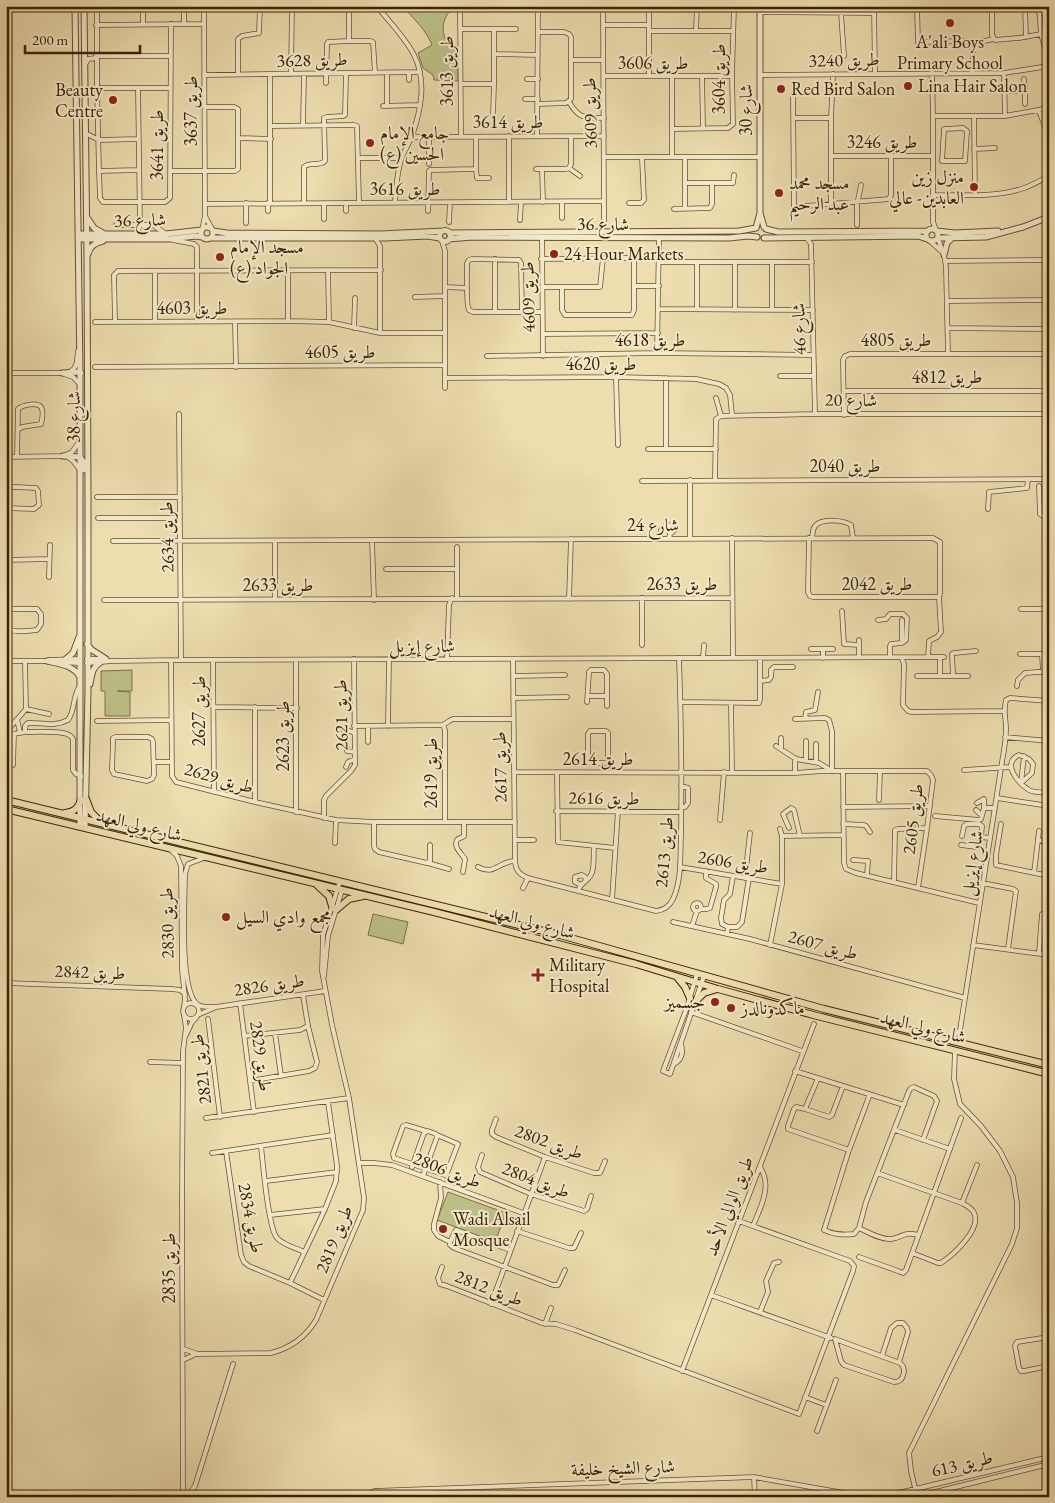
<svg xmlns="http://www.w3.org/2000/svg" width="1055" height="1503" viewBox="0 0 1055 1503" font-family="'EB Garamond',Amiri,serif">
<rect width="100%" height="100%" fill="#edddaf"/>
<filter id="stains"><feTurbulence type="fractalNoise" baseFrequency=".004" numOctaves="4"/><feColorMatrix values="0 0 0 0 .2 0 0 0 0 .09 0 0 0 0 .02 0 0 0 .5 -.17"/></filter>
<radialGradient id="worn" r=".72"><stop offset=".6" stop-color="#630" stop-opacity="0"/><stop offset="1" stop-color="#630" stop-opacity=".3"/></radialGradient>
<path fill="#bdbf87" stroke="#7c7144" d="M403,6H456C439,16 438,43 458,50V81L434,80L433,75L423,68L418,53L432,45C426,29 413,19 403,6Z
M132,670V691H117L130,692V716H105V691H101V671Z
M373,914L408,922L403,944L368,935Z
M448,1192L506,1213L495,1242L437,1220Z"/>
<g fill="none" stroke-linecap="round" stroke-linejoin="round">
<defs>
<path id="minor" d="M97,6V88H138
M143,6V24
M184,6V24
M377,6C389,22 405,37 414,55C427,81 421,110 412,136C409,143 405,150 402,157C397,171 396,187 395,202
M460,6L461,136
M874,6L875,74
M917,6L918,42L966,41C976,45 972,63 972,73
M1025,6L1026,37
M1039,6L1041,34L1049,62
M992,7V35L995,40L1019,38L1041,34
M760,12L874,13
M841,13L844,56
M1039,13H1049
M96,25L204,24
M603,25H649
M460,29H516
M649,31H733
M696,31L697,6
M538,32H564L569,34L571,37V60
M349,41H370L373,42L375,73
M971,44L993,39
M494,54L538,55
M96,56H170
M86,63L88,59L96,58
M387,73V106
M409,73V80
M932,73L933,116V222L936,230
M1004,73L1005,116
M238,74V39L242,36L259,33L260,6
M291,74L292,6
M204,75L420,72
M270,75V203
M760,75L1004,73L1049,66
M604,76H732
M649,76V6
M702,76L703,128
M672,77V157
M527,79H538
M1024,79L1025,91
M326,83L327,44L328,42L349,41V6
M461,84H494V29
M97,88L99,171L138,170
M1005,91H1025V104
M525,99H538
M569,102C580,120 584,117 604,118
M538,104L566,103L571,99V60H603
M383,106L420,105
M1039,111L1049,137
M493,114L494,84
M933,116H1005L1049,108
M974,116L975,195
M793,118H831
M303,125L304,74
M271,126L354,125L357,126L359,202
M963,128L967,131L965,161H942L944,129Z
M672,129L728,128L733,124L732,76L734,6
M85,133L99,140L138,139
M537,135L538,6
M509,136V202
M412,137L604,136
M429,137V164
M238,138L271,139
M974,149L995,148
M831,156H933
M604,157H760
M358,158H402
M569,168L580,176
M476,169L477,178H489
M536,169H566L569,168L571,164V136
M542,169L543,202
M99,171L100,198L103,202H165L170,198L171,24
M171,171H235L238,169V109L234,107H205
M685,183H733L734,175
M933,195C962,195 996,198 1024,188C1033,185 1041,180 1049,176
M562,202V218
M246,203V223
M268,203V211
M304,203V167C310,161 319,167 325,161L324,118L327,117L343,116L345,115L346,74
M346,203V211
M629,203H641L644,200L642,158
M205,204L604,201
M831,204V118L833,74
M794,207L889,199L891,195V156
M674,209L710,208L712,204V183
M685,209V157
M428,211L429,171L430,170L476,169V137
M793,212L794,207L793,95
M205,216L212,229
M324,219V203
M520,220L521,202
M449,222L450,202
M116,225H153L166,234
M857,225V205L861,185
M202,230L205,216L204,6
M599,232L603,227L604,220L603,6
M137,234L140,225L138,88H170
M542,237L543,356
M806,237L811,244L815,414
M375,238L380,246V333
M938,239L944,255L946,267L948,354
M173,240L194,244L197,247V322
M442,241L445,251V388
M930,241L941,251
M495,259V312
M541,259L630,258L634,260V310L632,315H565L562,310V288
M946,261L1049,260
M660,262H812
M697,262V309
M735,262V310
M772,262V309
M288,270V321
M328,270L329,322
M634,286H659
M445,287L467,288
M542,287H600L603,258
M415,297L445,296
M947,301L1049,300
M658,309L813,310
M522,312L521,263L519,260L472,259L469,260L467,263C467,271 466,306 469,310C470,311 472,311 473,312C496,312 519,312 542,312
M95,322L288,321L329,322L380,333H445
M115,322L114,275L118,271L381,270
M155,322V271
M235,322L236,367
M354,328L355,298
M948,328L1049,329
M543,334L658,333
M657,353L659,238
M487,356L657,353L813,355
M95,367L445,365
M71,371C78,367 77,358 78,351
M6,373H64
M64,374L73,377L80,384
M780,376H814
M616,377L618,445
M445,378L616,377L696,379L719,384L726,388L730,395L732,415
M844,391H1049
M716,398L721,416
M179,414L181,660
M844,415L843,360L845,356L850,354H1049
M648,449H716
M666,449V378
M6,457L63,456L72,452L79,442
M17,457L18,409C22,405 37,402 41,407C44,411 42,420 41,424L22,427L18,430
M68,457L74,462L80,470
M715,480L716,419L721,416L815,414H1049
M642,481L1049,479
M1039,486L1040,514L1043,516H1049
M6,489L14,487L36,488L38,491L39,505L34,509L6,508
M97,497H180
M988,509L989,492L1027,488L1028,479
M98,518H180
M659,538C660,529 664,523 674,526L676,529L670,534L669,538
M690,538V480
M732,538L733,658
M812,538C813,534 812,530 815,526C822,518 843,520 851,525L853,538
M372,540L374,600
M113,541L933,538L940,542V594L939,597H813L810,596L808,592L809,538
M6,560L49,559
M386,569H457
M49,577L50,545
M275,598V541
M457,598V547
M642,598V645
M569,599L571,539
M104,600L732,598
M6,609H37L41,614V624L37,630C27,631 14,633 6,628
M1021,609H1049
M842,611L844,644L859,645
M878,620L886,619L890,614H903L907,618L906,640L902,643L891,644L890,646V657
M859,640V657
M902,643V620
M811,649H823V658
M823,649H833
M1020,654H1042L1049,652
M1042,654L1043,672
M928,657H944
M940,657V675
M703,658L704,645
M87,659H105
M447,659L449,605L452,598
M513,659L515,861C516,871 519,874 528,878L656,911C664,910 669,907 673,899C682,880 680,855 681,835C682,776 681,717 679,658
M902,659L904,664L903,705L908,711L912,712L1003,711
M49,660L80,659
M171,660L172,776L176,782L255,802L336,820L374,822H515
M213,660L214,792
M296,660V812
M6,661H49
M58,662L80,663
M87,663L112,661L181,660L928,657L929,641L937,637L941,632L939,597
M953,675L952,654L954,653L976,651
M513,676L565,675
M917,676H968
M760,681L769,680L771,677V670L774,667H793
M1017,686L1018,680L1025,673L1049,671
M588,696H607
M513,698L567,697
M587,702L589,672L591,670H604L607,674V706
M681,702L759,703L760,699V658
M731,703L732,772
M213,707L297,708
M255,707V802
M26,709L49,714
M17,719L20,733
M795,719L825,718L829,720L832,731V771
M805,719L806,712L815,710L818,692
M97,721L171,720
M443,725L449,721L453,719H513
M354,726L443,725L445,730V821
M368,726V742
M388,726L389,659
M590,731H606L608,733V760L607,763H590L588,762V734Z
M6,732L26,709L25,661
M25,732V726L28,723C44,722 52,728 68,720C76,709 72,696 80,686
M355,733L347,730L344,731L347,751L355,752
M116,737H148L152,739L153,742L154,775L152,779L147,781L114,774L112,770L113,741V738Z
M1005,737L1049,741
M781,738V749
M816,744V762
M776,746L796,759L819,763L832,771
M806,761V741
M154,762H172
M13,765L14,734C23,731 59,731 67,734C71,736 71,736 73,739V770L76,774L81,776
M346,767L348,762L355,759
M964,770L1011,767
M843,771L844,863L846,869L856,873L979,903
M514,772L795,773L822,771H927L931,775L933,780L927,828L918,888
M557,772L558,842L615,848
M795,773V758
M1021,783L1032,773L1033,764L1029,759L1019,755C1001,763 1018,783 1029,790C1034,793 1043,792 1049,793
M1021,783L1024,756
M997,798L1049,806
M879,800L880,771
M977,803L984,799V808H995
M681,807H685L688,803V788L681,786
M843,807L930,806
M976,810L979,813L982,815
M556,811L681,812
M935,816L979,820L981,819L984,808
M324,818V800L326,796L351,771L355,765L354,659
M720,820L724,772
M374,822V846L375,849L379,852L427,863L430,861V845
M843,824L864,825L866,826L870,832
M1001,824L996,855V865L1049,876
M789,828L783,814L791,808L794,810L800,836
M782,836L843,835
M962,836L964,826L967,824H979L982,826L981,837L990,838
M515,840H534
M1038,840L1049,842
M335,843L336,820
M961,845L977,847L979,846L981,837
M171,850L177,856L181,866L182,969L185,999L184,1006
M204,858L188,864L185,874C185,899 179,989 197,1004C202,1008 210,1007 216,1007L325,991
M853,860L868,861L867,875
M428,863L449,869
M478,867C495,876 499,861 515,861
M680,867L782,884
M463,872L465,859C462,854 453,847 457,840C458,838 462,838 464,836V822
M1034,873L1039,831
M745,878L750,833
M894,882L895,830L898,829L927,828
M982,883L1013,889L1016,891L1008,949
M581,885L575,882V877L582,875L585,877L586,880
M523,888L528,878
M578,891C580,883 587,882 591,875C595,868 593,855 594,846
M612,900L618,811
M693 907a4 4 0 1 1 8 0a4 4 0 1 1-8 0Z
M701,909H707L710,908L716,887V884L706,878V871
M673,922L750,939L965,998
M692,926L697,911
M728,927L722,924L721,918L724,900L730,894L733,876
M727,934L728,927H737L742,922L749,878
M770,945L782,884V836L780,829
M973,945L1049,955
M1039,953L1042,914
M697,974L686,1010L663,1071L670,1074L704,976
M324,976L328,936L342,890
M6,983L172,989L180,990L185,994
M183 1011a8 8 0 1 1 16 0a8 8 0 1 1-16 0Z
M240,1003L254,1112
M691,1012L802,1051
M200,1014L214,1008
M208,1019L220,1117
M275,1033L281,1076
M186,1035L192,1022L196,1018
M244,1036L300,1030L308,1026
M948,1040L955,1035L960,1030
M964,1043L961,1037L960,1030L1002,762C1004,751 1006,740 1006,729C1006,717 1003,713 1006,700L1010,698L1049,701
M150,1062L183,1063
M674,1064C683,1059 683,1052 681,1043
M795,1071L904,1105
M818,1078L805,1109L829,1117L832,1115L843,1086
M250,1081L309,1071L315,1068L317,1062L308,1026L303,995
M870,1094L849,1150L824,1230C834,1235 843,1235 854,1234L859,1228L866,1202L909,1091L911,1088L914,1087L934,1096L937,1101L923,1140
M805,1109L796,1107L794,1109L788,1126V1129L849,1150
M206,1118L349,1098
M496,1119L492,1130V1134L496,1137L545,1157L594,1173H600L605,1161
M895,1130L950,1149
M426,1131L406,1125L403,1126L393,1154L394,1158L445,1175L447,1173L458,1144L437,1135
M261,1146C263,1163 268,1228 277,1238C283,1245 296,1248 304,1252
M226,1151L241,1255L244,1262L249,1266L290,1283L324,1300
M212,1153L333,1135
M482,1155L478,1167L480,1172L531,1194L584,1211L587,1209L591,1196
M359,1163H374L392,1165L523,1213
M412,1167L424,1133L428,1131L436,1134L437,1137L423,1176
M877,1173L962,1203
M266,1181L337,1172
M440,1182L441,1198L434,1224V1230L438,1236L450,1242
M270,1215L325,1209
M753,1226C760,1208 773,1186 760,1167
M859,1228C868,1232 881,1240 891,1239C903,1238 902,1231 918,1235
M517,1231L569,1248H574L581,1233
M510,1250L456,1230L450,1242V1245L454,1248L553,1285H558L565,1270
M912,1253L938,1263H941C953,1255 982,1229 974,1213C972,1208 967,1206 962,1203L977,1165
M859,1257L898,1271L903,1273L906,1270L961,1118
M442,1267L438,1278L440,1284L447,1286L542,1323L556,1324L575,1330L799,1414L853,1271L854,1266L850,1261L739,1221
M290,1283L325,1209L336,1181L337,1166L328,1102
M711,1295L831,1338
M491,1304L545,1157
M760,1312L768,1292L766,1281L774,1263L779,1262
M545,1324L551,1308
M1049,1337L1017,1342L1015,1346L1019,1368L1021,1371H1024L1049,1366
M835,1339L900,1363C907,1369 904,1382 894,1382L844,1365L841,1361Z
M183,1349L198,1354L271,1353C291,1348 305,1338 316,1320L363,1210L364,1198L349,1098L332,1025L322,971L323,935L340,881
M882,1356L891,1328L897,1323H903L907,1328L908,1332L899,1362
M183,1360L196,1354
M682,1371L814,1024
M805,1397L826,1405
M817,1431L836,1380
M754,1477L755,1497
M827,1491L833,1497
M917,1496L911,1471L909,1453L1012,1244L1017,1228V1203L1013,1177L1000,1151L981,1126L960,1104L954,1079L955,1050
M22,1497L32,1494L41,1493L101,1497
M179,1497L183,1490L182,1201L183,1051L186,1028L184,1015
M187,1497L195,1486L233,1364
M365,1497L374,1491L754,1477L861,1496L882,1497L1049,1457
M915,1497L1049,1464
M1043,1497L1049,1492"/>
<path id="tertiary" d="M75,6L80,373V826
M84,6L87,257L88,495V691L85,828
M760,6V213L764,227
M88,219L94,228L103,233
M201 233a6 6 0 1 1 12 0a6 6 0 1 1-12 0Z
M926 235a6 6 0 1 1 12 0a6 6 0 1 1-12 0Z
M766,229L778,232L928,231
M439.5 236a5.5 5.5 0 1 1 11 0a5.5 5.5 0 1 1-11 0Z
M213,231L227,233L381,234L443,231
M937,231L955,233L998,231
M449,233L739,231L756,228L760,213
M78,234H166L202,230
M212,238H386L427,236L440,238
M764,238L918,236L927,239
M938,238L986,237L1023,227L1049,217
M78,239H169L196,236L202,237
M449,239L472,237L729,238L748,236L757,237
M88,254C90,246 95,243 103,241
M944,255L947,243L952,238
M62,373L78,372L81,373
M63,456L80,457L83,461L84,470
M87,644L92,650L106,659
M66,659L73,653L79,637
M47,661C60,664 73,665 80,677
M90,684C92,674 92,667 101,662"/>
<path id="primary" d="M86,799L91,812L99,820
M6,800L560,935L824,1009L1049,1065
M6,809L434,912L636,964L718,989L817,1016L1049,1074
M65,813C74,812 79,808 81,799
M317,885L329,896L332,906
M336,910L349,899L363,896
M677,977L685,987L690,998
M695,1002L704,993L717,989"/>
</defs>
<use href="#minor" stroke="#68522d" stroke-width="5.5"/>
<use href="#tertiary" stroke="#68522d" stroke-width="7"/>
<use href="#primary" stroke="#3c2302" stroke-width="8"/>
<use href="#minor" stroke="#f3e9cb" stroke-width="4"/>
<use href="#tertiary" stroke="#f3e9cb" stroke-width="5"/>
<use href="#primary" stroke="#edddaf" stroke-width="6"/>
</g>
<g fill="#8f2418" stroke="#f3e9cb" stroke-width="2">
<circle cx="950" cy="23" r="5"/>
<circle cx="908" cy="86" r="5"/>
<circle cx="781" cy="89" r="5"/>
<circle cx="113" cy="100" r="5"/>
<circle cx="370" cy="143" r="5"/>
<circle cx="974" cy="187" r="5"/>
<circle cx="779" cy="193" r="5"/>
<circle cx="554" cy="254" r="5"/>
<circle cx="220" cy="257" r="5"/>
<circle cx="226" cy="917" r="5"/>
<path d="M535.5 967.5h5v5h5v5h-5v5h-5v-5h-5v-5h5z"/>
<circle cx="715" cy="1002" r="5"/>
<circle cx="731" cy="1008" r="5"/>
<circle cx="443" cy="1229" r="5"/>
</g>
<g text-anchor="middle" stroke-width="4" stroke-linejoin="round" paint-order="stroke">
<g font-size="18" fill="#3c2302" stroke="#f3e9cb" text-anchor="start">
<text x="950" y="48" text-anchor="middle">A'ali Boys<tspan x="950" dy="21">Primary School</tspan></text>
<text x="918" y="92">Lina Hair Salon</text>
<text x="791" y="95">Red Bird Salon</text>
<text x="103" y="96" text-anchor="end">Beauty<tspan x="103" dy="21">Centre</tspan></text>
<text x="380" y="139">جامع الإمام<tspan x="380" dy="21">الحسين (ع)</tspan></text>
<text x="964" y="183" text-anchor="end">منزل زين<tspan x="964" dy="21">العابدين- عالي</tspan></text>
<text x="789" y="189">مسجد محمد<tspan x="789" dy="21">عبد الرحيم</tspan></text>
<text x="230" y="253">مسجد الإمام<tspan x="230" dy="21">الجواد (ع)</tspan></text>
<text x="564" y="260">24 Hour Markets</text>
<text x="236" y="923">مجمع وادي السيل</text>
<text x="549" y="971">Military<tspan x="549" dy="21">Hospital</tspan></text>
<text x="705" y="1008" text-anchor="end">جسميز</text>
<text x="741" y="1014">ماكدونالدز</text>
<text x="453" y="1225">Wadi Alsail<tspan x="453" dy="21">Mosque</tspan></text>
</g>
<g font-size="18" fill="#3c2302" stroke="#f3e9cb">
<text transform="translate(312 60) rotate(-1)" y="6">طريق 3628</text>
<text transform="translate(844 60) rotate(-1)" y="6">طريق 3240</text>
<text x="653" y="69">طريق 3606</text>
<text transform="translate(447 71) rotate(-90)" y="6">طريق 3613</text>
<text transform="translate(719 79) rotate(-90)" y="6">طريق 3604</text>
<text transform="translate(746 110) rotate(-90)" y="6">شارع 30</text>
<text transform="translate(191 111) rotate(-90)" y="6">طريق 3637</text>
<text transform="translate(590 113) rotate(-91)" y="6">طريق 3609</text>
<text x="508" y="128">طريق 3614</text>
<text x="882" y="148">طريق 3246</text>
<text transform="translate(157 145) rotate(-90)" y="6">طريق 3641</text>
<text x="405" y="195">طريق 3616</text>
<text transform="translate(140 220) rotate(-1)" y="6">شارع 36</text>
<text transform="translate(603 224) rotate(1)" y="6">شارع 36</text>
<text transform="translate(528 297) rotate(-91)" y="6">طريق 4609</text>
<text x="192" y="314">طريق 4603</text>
<text transform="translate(799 329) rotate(-91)" y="6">شارع 46</text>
<text x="650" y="346">طريق 4618</text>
<text x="896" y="346">طريق 4805</text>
<text x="340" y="358">طريق 4605</text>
<text x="601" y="370">طريق 4620</text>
<text x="947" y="383">طريق 4812</text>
<text transform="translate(851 400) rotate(1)" y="6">شارع 20</text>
<text transform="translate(74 417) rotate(-90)" y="6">شارع 38</text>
<text x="845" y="472">طريق 2040</text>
<text x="653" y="531">شارع 24</text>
<text transform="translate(167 537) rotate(-91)" y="6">طريق 2634</text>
<text x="682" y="590">طريق 2633</text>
<text x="877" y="590">طريق 2042</text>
<text x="278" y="591">طريق 2633</text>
<text x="422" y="652">شارع إيزيل</text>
<text transform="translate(199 711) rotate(-90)" y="6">طريق 2627</text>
<text transform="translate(341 715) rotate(-91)" y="6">طريق 2621</text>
<text transform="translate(283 736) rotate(-90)" y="6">طريق 2623</text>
<text x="598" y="765">طريق 2614</text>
<text transform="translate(500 767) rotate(-91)" y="6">طريق 2617</text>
<text transform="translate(431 773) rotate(-90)" y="6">طريق 2619</text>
<text transform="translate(219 778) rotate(16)" y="6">طريق 2629</text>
<text transform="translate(604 798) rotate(1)" y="6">طريق 2616</text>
<text transform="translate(913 819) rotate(-83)" y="6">طريق 2605</text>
<text transform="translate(139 825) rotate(14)" y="6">شارع ولي العهد</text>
<text transform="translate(664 852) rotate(-85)" y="6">طريق 2613</text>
<text transform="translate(733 862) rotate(9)" y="6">طريق 2606</text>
<text transform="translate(972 863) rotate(-81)" y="6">شارع إيزيل</text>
<text transform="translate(532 922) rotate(15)" y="6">شارع ولي العهد</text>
<text transform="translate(167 923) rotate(-91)" y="6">طريق 2830</text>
<text transform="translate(823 945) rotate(15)" y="6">طريق 2607</text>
<text transform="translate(90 972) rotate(2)" y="6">طريق 2842</text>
<text transform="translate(269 985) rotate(-8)" y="6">طريق 2826</text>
<text transform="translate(923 1027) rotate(14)" y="6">شارع ولي العهد</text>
<text transform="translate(261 1056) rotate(82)" y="6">طريق 2829</text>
<text transform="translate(201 1069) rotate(-97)" y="6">طريق 2821</text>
<text transform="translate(549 1142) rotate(20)" y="6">طريق 2802</text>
<text transform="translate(447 1170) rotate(21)" y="6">طريق 2806</text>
<text transform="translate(536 1180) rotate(21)" y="6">طريق 2804</text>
<text transform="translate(729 1206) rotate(-69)" y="6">طريق الوالي الأحد</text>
<text transform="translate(251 1218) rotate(79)" y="6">طريق 2834</text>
<text transform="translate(334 1239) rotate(-68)" y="6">طريق 2819</text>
<text transform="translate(169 1268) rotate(-90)" y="6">طريق 2835</text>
<text transform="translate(489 1288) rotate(21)" y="6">طريق 2812</text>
<text transform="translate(962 1464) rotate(-13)" y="6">طريق 613</text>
<text transform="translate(623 1468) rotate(-2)" y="6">شارع الشيخ خليفة</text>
</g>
</g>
<rect width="1055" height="1503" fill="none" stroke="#edddaf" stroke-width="25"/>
<rect x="8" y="8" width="1040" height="1488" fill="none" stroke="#3c2302" stroke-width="2.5"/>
<rect x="12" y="12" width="1030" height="1478" fill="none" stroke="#3c2302"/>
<path d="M25 45v8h115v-8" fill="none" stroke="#3c2302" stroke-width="2.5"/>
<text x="32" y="45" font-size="15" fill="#3c2302" stroke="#f3e9cb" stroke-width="4" paint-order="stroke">200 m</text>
<rect width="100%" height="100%" filter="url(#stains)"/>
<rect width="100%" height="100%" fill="url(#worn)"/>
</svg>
